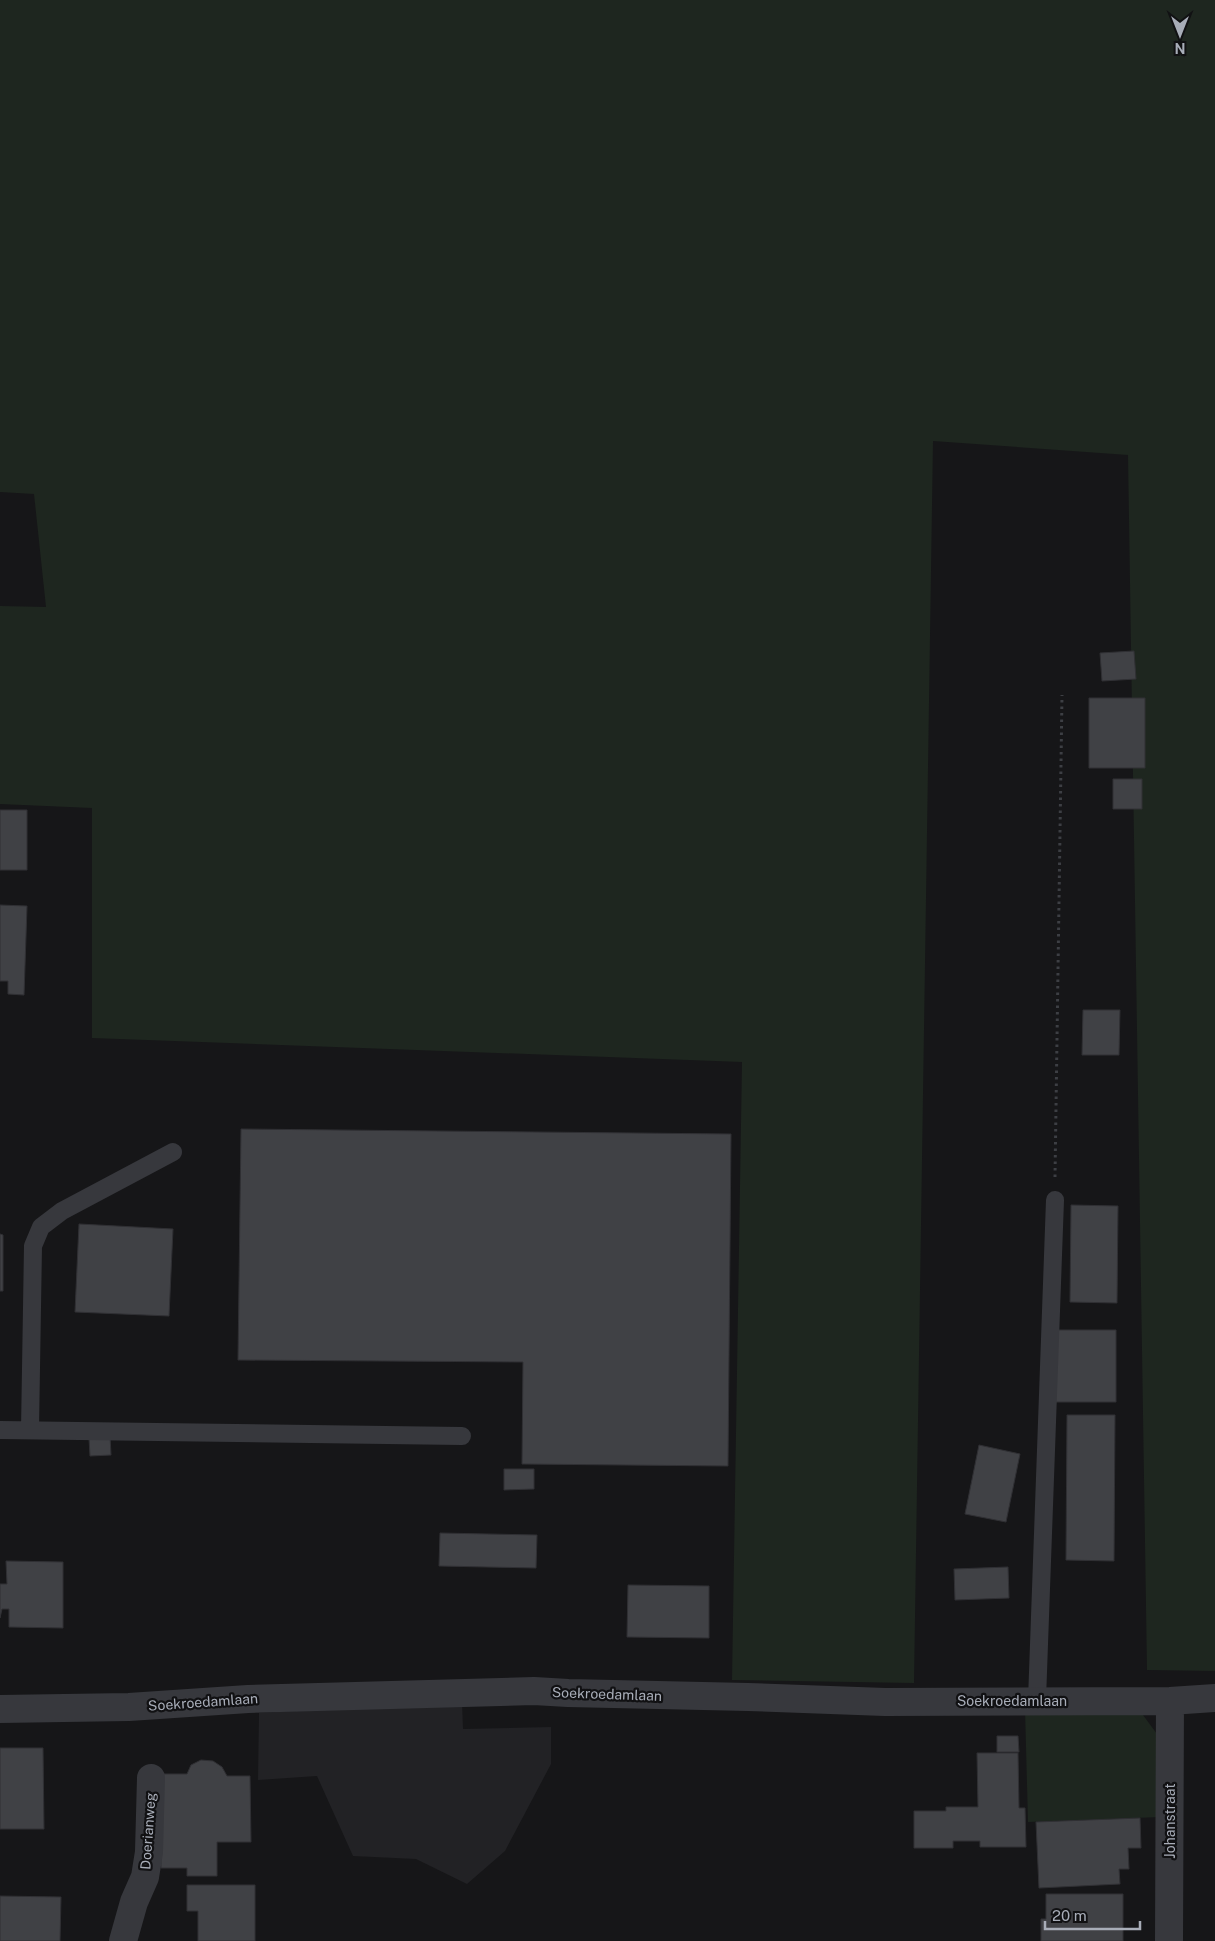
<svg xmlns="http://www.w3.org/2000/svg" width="1215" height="1941" viewBox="0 0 1215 1941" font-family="'Public Sans',sans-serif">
<rect width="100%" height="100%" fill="#161618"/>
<path fill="#222225" d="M462,1702L463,1729L551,1727V1764L505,1851L467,1884L416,1859L353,1856L317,1776L258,1780L259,1713Z"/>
<path fill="#1e261f" d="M0,0H1215V1671L1147,1670L1128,455L933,441L914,1683L732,1680L742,1062L92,1038V808L0,804V606L46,607L34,494L0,492Z
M1025,1709H1132L1143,1715L1157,1734L1161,1817L1028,1822Z"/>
<path fill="#404145" stroke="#303034" d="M1134,651L1136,679L1102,681L1100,653Z
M1089,698H1145V768H1089Z
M1113,779H1142V809H1113Z
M0,810H27V870H0Z
M0,905L27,906L24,995L8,994V981H0Z
M1083,1010H1120L1119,1055H1082Z
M241,1129L731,1134L728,1466L522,1464L523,1362L238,1360Z
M1071,1205L1118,1206L1117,1303L1070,1302Z
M79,1224L173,1229L169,1316L75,1312Z
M0,1234L3,1235V1291H0Z
M1052,1330H1116V1402H1052Z
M1067,1415H1115L1114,1561L1066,1560Z
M110,1436L111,1455L90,1456L89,1438Z
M979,1445L1020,1454L1006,1522L965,1514Z
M504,1469H534V1489L504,1490Z
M440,1533L537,1535L536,1568L439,1566Z
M6,1561L63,1562V1628L9,1627V1609H2L0,1618V1584H7Z
M1008,1567L1009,1598L955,1600L954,1569Z
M628,1585L709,1586V1638L627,1637Z
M997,1736H1018L1019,1752H997Z
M0,1748H43L44,1829H0Z
M977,1753H1018L1019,1808H1025L1026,1847H980V1841H953V1848H914V1811H946V1807H978Z
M201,1760L213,1761L222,1767L227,1776H250L251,1842H217V1876H187V1868H161L160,1774H187L191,1765Z
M1140,1818L1141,1848H1128L1129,1869H1119L1120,1884L1039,1888L1036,1822Z
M187,1885H255V1941H198V1911H187Z
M1046,1894H1123V1941H1041V1919H1046Z
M0,1896L61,1897L60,1941H0Z"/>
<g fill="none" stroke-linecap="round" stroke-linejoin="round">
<path stroke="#3d3f44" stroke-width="3" stroke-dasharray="2.5 4" stroke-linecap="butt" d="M1055,1177L1062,695"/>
<path stroke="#37383d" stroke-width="18" d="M0,1430L462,1436
M30,1430L33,1246L41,1227L62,1211L173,1152
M1037,1700L1055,1200"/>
<path stroke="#37383d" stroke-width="28" d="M0,1709L129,1707L248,1699L534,1691L568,1693L748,1697L885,1702L1170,1701L1215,1698
M123,1941L134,1902L145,1877L149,1852L151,1778
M1169,1941L1170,1701"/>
</g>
<g text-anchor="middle" stroke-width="4.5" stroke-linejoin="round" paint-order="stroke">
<g font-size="14" fill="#a8adb8" stroke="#111113">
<text transform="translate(607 1694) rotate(2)" y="5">Soekroedamlaan</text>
<text x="1012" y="1706">Soekroedamlaan</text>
<text transform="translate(203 1702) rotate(-4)" y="5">Soekroedamlaan</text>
<text transform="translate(1170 1821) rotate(-90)" y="5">Johanstraat</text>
<text transform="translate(148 1831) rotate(-86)" y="5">Doerianweg</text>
</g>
</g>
<g transform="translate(1180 35) rotate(180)" stroke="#111113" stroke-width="4" paint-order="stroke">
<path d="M0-4L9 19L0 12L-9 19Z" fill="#a8adb8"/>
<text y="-8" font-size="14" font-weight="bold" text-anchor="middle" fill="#a8adb8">N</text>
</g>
<path d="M1045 1921v8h95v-8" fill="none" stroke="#a8adb8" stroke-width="2.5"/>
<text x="1052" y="1921" font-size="15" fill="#a8adb8" stroke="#111113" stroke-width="4" paint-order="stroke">20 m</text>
</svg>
